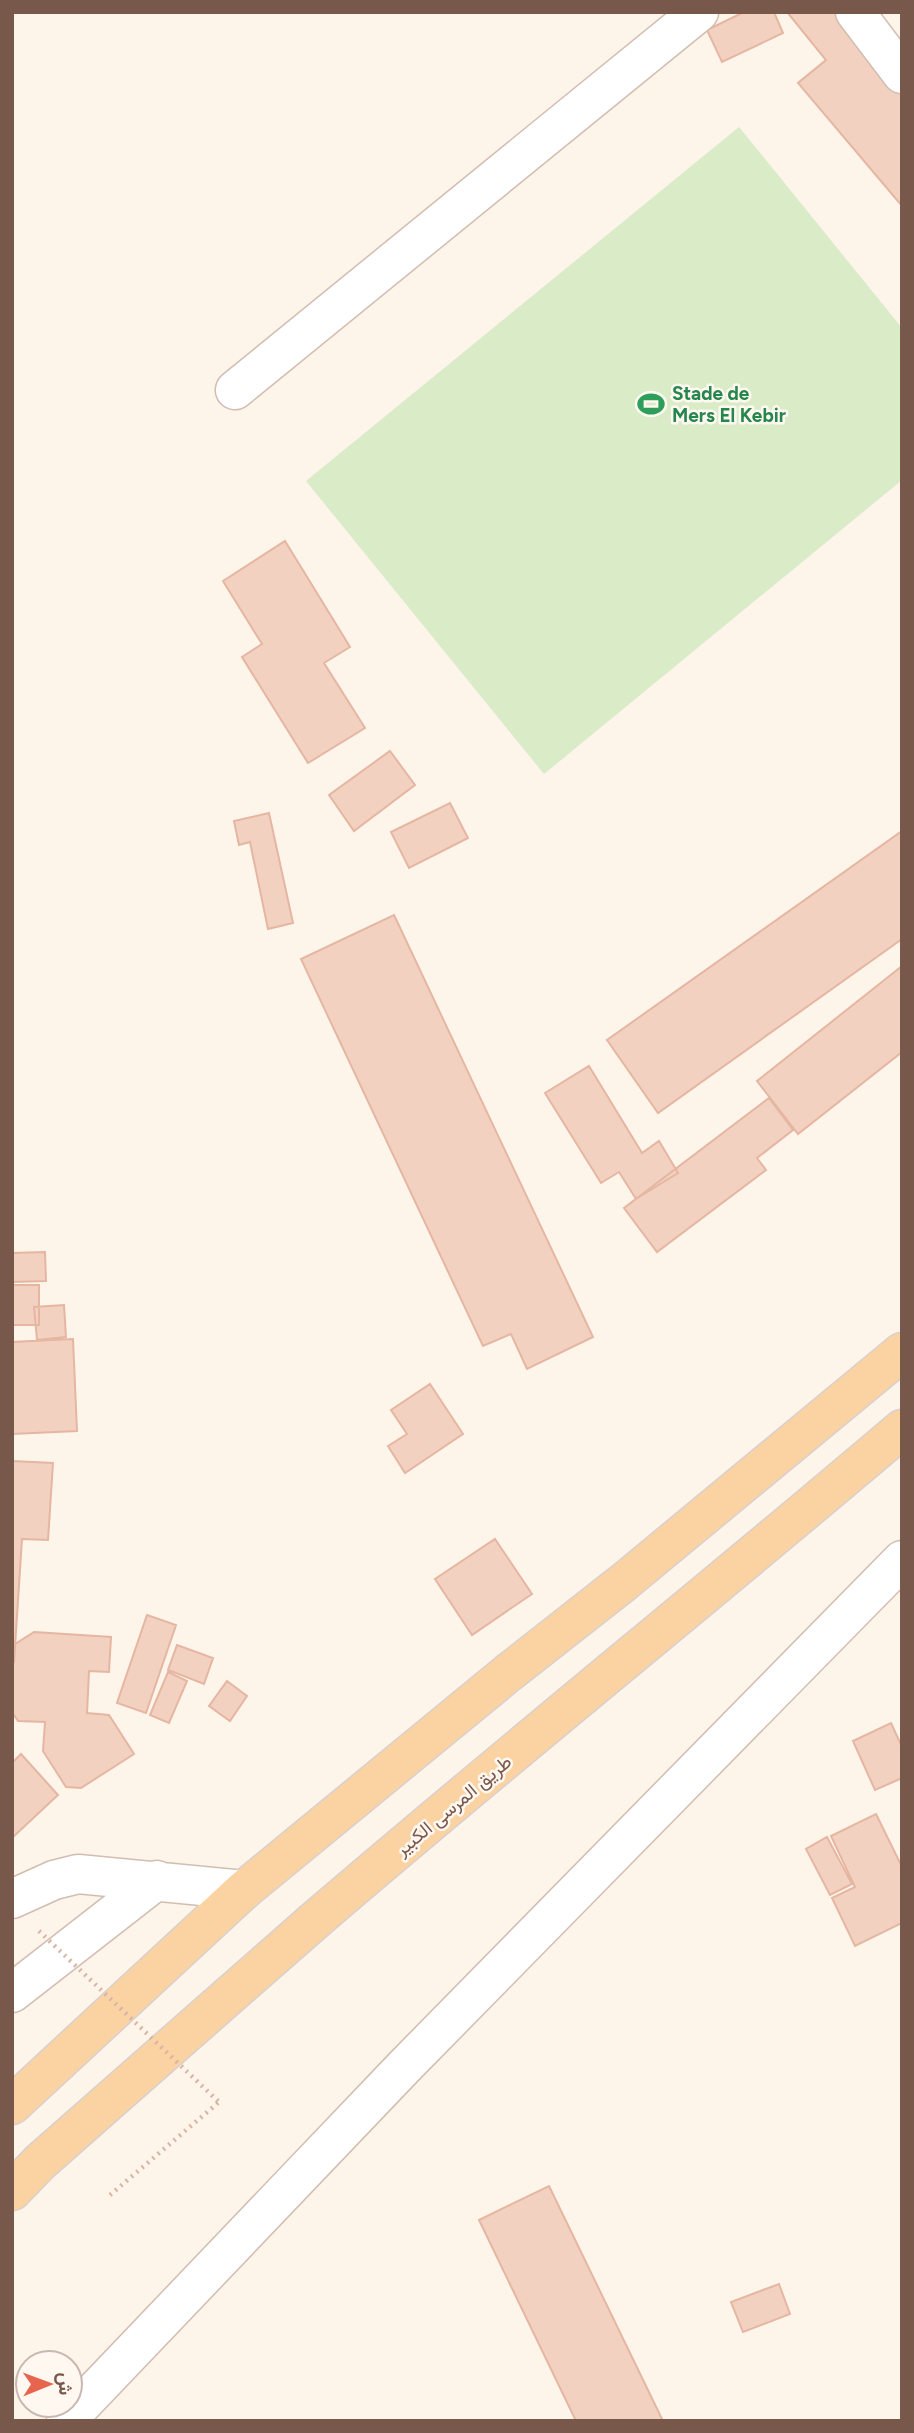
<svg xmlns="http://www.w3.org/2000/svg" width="914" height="2433" viewBox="0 0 914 2433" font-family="Figtree,Vazirmatn,sans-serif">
<rect width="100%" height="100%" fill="#fdf4ea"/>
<path fill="#d9ebc7" d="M739,127L902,328V480L544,774L306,481Z"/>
<path fill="#f3d1c1" stroke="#e5b6a1" stroke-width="2" d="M744,12H774L783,33L722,62L707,30Z
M787,12H835L902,92V206L798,83L826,60Z
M285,541L350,647L324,663L365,728L308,763L242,657L262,644L223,581Z
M390,751L415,785L354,831L329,795Z
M450,803L468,838L409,868L391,832Z
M269,813L293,923L268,929L250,842L239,845L234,821Z
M902,831V939L658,1113L607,1040Z
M394,915L593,1337L527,1369L511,1334L483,1346L301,959Z
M902,966V1052L798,1134L757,1081Z
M589,1066L642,1153L659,1141L678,1173L636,1199L619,1172L601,1183L545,1093Z
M769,1098L793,1130L757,1158L766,1170L657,1252L624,1208Z
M45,1252L46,1281L12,1282V1253Z
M12,1285H39V1325H12Z
M64,1305L66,1337L37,1340L34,1307Z
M73,1339L77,1431L12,1434V1342Z
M430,1384L463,1434L405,1473L388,1446L407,1434L391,1410Z
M12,1461L53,1463L48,1540L22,1539L14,1662H12Z
M495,1539L532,1594L472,1635L435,1579Z
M147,1615L176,1625L146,1713L117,1703Z
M34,1632L111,1637L109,1672L89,1671L87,1713L109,1715L134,1754L81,1788L66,1787L43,1751L45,1722L18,1721L12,1712V1646Z
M177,1645L213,1658L204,1684L168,1670Z
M168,1672L187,1681L169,1723L150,1715Z
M227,1681L247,1696L230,1721L209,1706Z
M891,1723L902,1747V1778L875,1790L853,1741Z
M21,1754L58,1795L12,1838V1763Z
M876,1814L902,1867V1923L855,1946L832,1898L855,1887L831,1836Z
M827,1837L852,1884L830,1895L806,1849Z
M549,2186L663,2421H576L479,2220Z
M779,2284L790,2314L743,2332L731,2302Z"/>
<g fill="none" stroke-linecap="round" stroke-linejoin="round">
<defs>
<path id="minor" d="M855,12L902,74
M235,390L699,12
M12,1899L54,1880L78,1874L244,1890
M12,1993L157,1880
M66,2421L403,2068L902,1560"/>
<path id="major" d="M12,2105L244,1890L508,1673L624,1582L902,1352
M12,2191L40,2162C131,2082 222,2001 313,1922C507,1755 707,1595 902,1429"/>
</defs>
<use href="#minor" stroke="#d2bdb1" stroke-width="41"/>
<use href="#major" stroke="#d9d0cd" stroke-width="41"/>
<path stroke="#d8b4a3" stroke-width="4.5" stroke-dasharray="2 5" stroke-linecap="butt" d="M110,2195L219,2102"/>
<use href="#minor" stroke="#fff" stroke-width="38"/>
<use href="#major" stroke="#fbd3a3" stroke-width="38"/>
<path stroke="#d8b4a3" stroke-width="4.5" stroke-dasharray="2 5" stroke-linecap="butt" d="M39,1931L219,2102"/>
</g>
<defs>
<symbol id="stadium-bare" viewBox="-9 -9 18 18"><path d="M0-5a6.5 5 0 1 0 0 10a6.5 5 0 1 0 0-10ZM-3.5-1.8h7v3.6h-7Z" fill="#2e9e5b" stroke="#fff8f1" stroke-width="2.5" paint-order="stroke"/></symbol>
</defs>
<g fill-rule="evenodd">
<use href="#stadium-bare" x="632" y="385" width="38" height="38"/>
</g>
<g text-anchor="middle" stroke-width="5" stroke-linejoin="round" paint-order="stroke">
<g font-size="19" font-weight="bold" fill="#27864d" stroke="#fff8f1" text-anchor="start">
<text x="672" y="400">Stade de<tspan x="672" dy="22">Mers El Kebir</tspan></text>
</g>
<g font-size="19" fill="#79584c" stroke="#fff8f1">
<text transform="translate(453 1805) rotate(-40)" y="7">طريق المرسى الكبير</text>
</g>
</g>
<rect width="914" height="2433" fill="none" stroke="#79584c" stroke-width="28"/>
<g transform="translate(49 2384) rotate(89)"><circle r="33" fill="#fff8f1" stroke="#c9b8af" stroke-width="2"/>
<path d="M0-5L12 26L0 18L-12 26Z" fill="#e7644f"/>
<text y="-10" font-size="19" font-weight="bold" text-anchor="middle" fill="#79584c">ش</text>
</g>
</svg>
